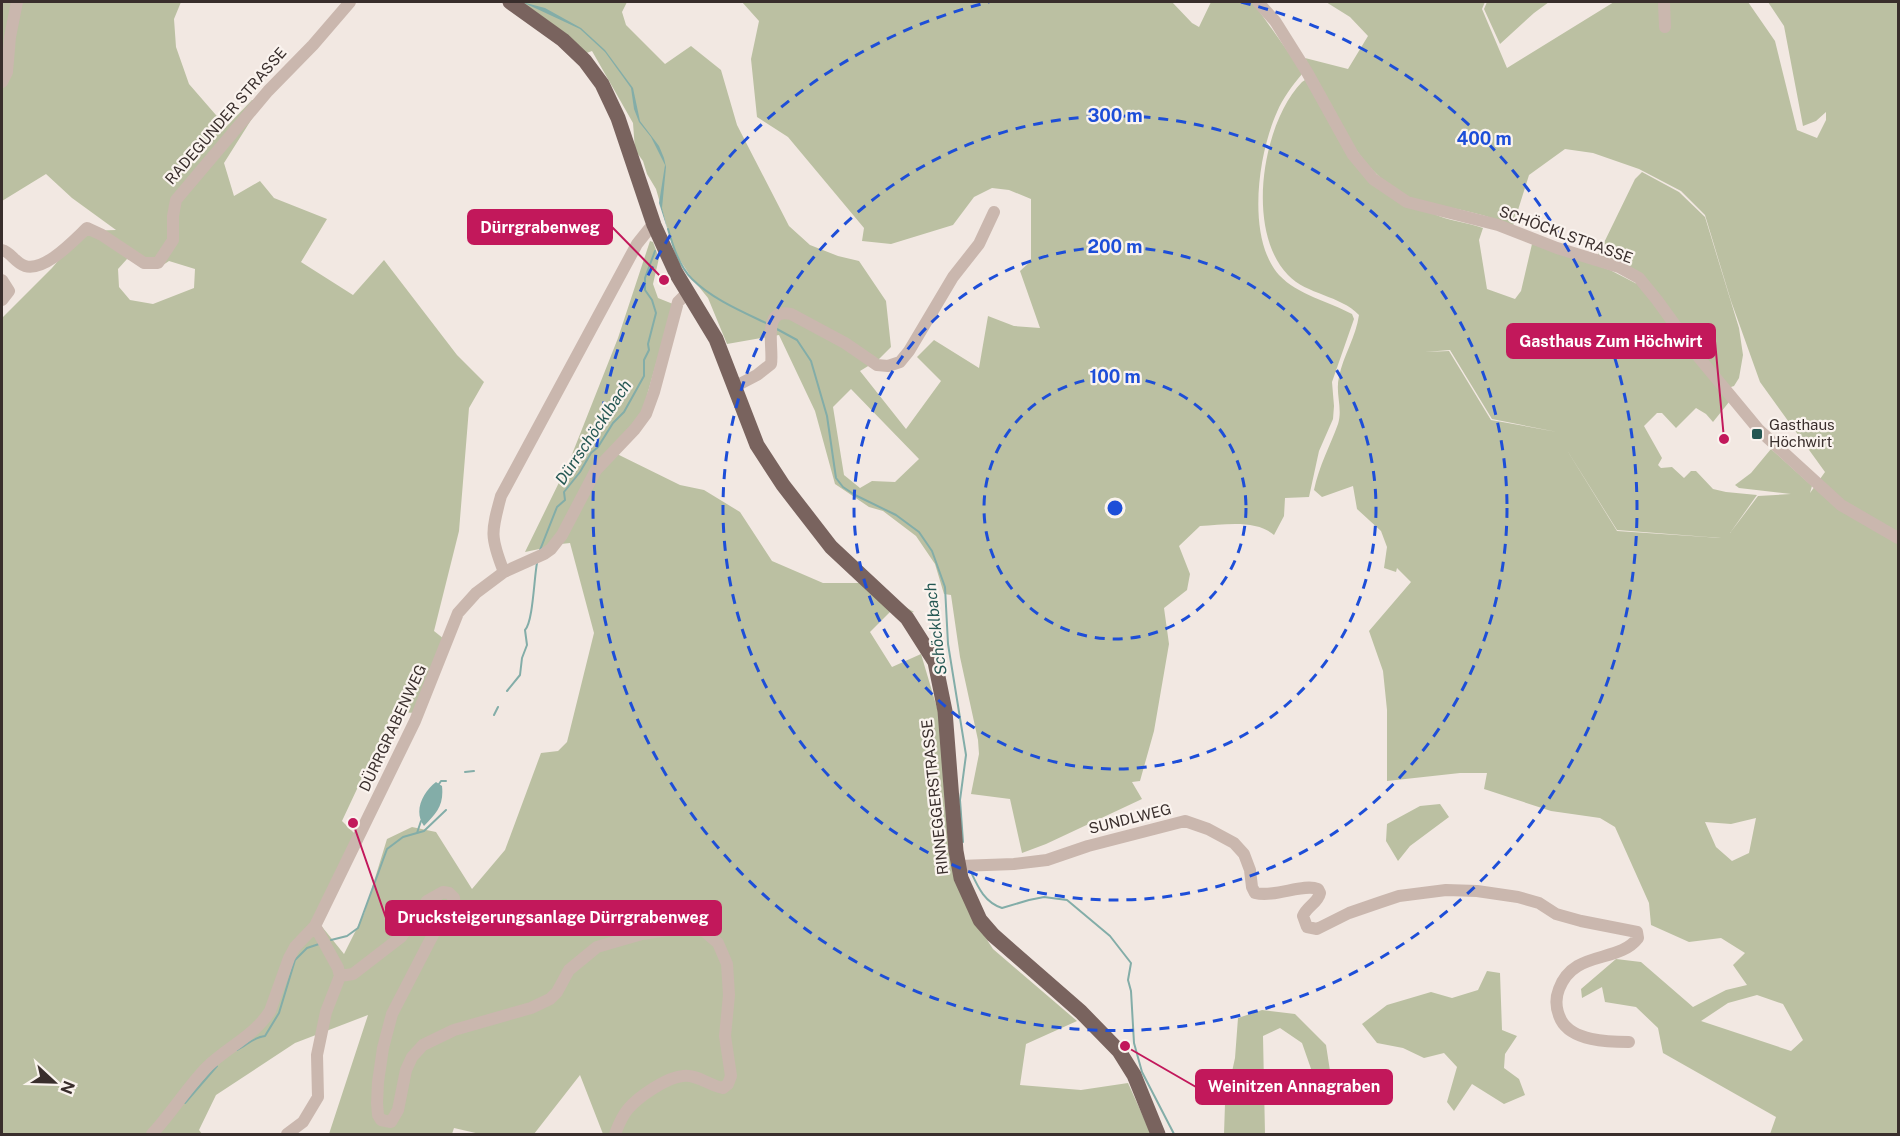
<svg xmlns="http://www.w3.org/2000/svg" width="1900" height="1136" viewBox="0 0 1900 1136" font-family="'Public Sans',sans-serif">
<rect width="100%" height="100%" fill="#f2e8e2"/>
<path fill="#bbc0a2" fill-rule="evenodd" d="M2,2H181L174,19L176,47L189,84L222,122L225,128L252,100L263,101L224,163L234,196L260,181L274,198L327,219L301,262L353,295L384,260L457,355L484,382L469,408L459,531L434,631L444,639L418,713L393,712L342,821L359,838L319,923L344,954L364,914L387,839L412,827L436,832L472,889L505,850L541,753L558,751L567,742L594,633L570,543L561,544L586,493L615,453L680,485L704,490L740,512L772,561L823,583H863L914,612L900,615L890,612L870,632L892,667L921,654L940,718L968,911L993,949L1077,1021L1026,1044L1020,1085L1081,1090L1128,1083L1151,1134H603L580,1075L534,1134H480L454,1128L452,1134H329L368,1015L295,1043L216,1095L199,1130L202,1134H2V318L52,268L83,231L116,230L72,198L46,174L2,201ZM127,259L160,267L169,261L195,269L194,288L153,304L130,300L119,287L118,269Z
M514,2H627L622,12L626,25L665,64L691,46L721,70L737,125L789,226L810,245L838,256L859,261L886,301L891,347L878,360L860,371L906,429L941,381L917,357L934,340L979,368L988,316L1014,326L1040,328L1020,271L1031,261V199L1009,190L992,188L974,197L953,225L891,244L862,241L864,228L788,137L757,117L751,59L759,21L742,2H1172L1192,23L1199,27L1211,2H1267L1257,8L1301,70L1302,74C1292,86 1283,98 1277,112C1258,154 1246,238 1279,275C1298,295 1328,301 1352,314L1354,319L1332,382L1334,406L1333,419L1319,451L1309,497L1285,498L1284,516L1274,535C1255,519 1224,525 1200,526L1179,546L1190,574L1187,590L1164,608L1169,644L1154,731L1140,781L1132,782L1142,799L1046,844L1022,853L1010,799L971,794L979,754L978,740L960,657L951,595L944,594L935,564L916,536L883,511L869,507L835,484L815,411L779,335L727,344L708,298L691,277L674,251L656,189L647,174L643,161L635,150L633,123L592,51L584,54ZM851,389L919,459L895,482L872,481L860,488L844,475L833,407Z
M1326,2H1485L1482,9L1507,68L1614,2H1748L1775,41L1797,130L1817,138L1826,120V112L1816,121L1803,126L1784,26L1768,2H1898V1134H1770L1776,1117L1663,1053L1658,1028L1636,1007L1605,1002L1602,987L1582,998L1581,989L1616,959L1641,962L1693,1007L1726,990L1747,985L1733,965L1745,953L1721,938L1689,942L1651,925L1649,903L1615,827L1600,818L1551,811L1484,789L1487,773H1460L1387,781V710L1383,671L1369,631L1411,582L1397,568L1396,572L1384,568L1387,547L1381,531L1357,509L1353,486L1322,497L1314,490C1319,466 1330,446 1338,424C1343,408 1335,393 1339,377C1343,356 1356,337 1359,315C1340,295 1307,295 1288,275C1245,231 1262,123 1302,82L1305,80L1357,166L1432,213C1448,221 1466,222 1483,228L1479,240L1487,289L1515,299L1521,291L1532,244L1610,270L1639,285L1729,402L1713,422L1706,414L1696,408L1676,428L1662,413H1657L1644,426L1662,458L1658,465L1661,468L1672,467L1684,478L1691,471H1696L1713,489L1726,492L1757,495L1730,533L1758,496L1791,494L1739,488L1735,485L1751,473L1771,449L1812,486L1810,493L1825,472L1760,382L1731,301L1705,215L1681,191L1639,169L1593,153L1565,149L1529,175L1513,226C1500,221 1487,216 1474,213C1456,208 1438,206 1420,201C1361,183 1332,108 1305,58L1348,69L1368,36L1350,17ZM1450,350L1492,419L1557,432L1491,420L1449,351L1425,352ZM1565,447L1617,530L1721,538L1617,531ZM1756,818L1749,853L1732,861L1716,847L1705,822L1731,824ZM1757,995L1783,1004L1803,1040L1791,1051L1701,1021L1728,1003Z
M1487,2H1549L1534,13L1500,44L1484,9Z
M1642,172L1679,192L1705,217L1739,328L1743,355L1739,378L1734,386L1728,388L1654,289L1597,257L1635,179Z
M650,241L653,242L659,258L653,284L658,298L673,304L642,413L549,547L525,552L569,462L618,338Z
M1440,804L1449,817L1410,846L1398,861L1386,841L1387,824L1420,806Z
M1487,971L1500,973L1502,1030L1517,1036L1505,1054L1504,1068L1519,1079L1525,1095L1504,1104L1472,1084L1454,1111L1447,1102L1457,1067L1444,1053L1424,1058L1403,1048L1377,1043L1362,1024L1387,1005L1431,992L1452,998L1478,990Z
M1262,1010L1295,1014L1326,1045L1332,1084L1317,1086L1302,1043L1280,1028L1263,1036L1265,1134H1224L1225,1104L1235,1058L1238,1018Z"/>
<path fill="#83ada8" d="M522,2L545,8L581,28L605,50L633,88L640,121L659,146L664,158L666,167L662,208L668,231L659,203L665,165L651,137L639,122L634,109L631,88L605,52L580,29Z
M436,782L442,786C444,805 437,813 424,826C413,811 423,792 436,782Z"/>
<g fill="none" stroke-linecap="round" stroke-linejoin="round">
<path stroke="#83ada8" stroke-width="2" d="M668,229C673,246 679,266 692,279C712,299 743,312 768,324
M775,328L797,340L811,361L827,416L836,478L843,487L855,495L896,515L919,532L932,551L945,587L948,644L966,755L960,800L963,842
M540,550L557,507L565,500L564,492L580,472L591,453L598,447L613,423L624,412L644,376V360L649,350L648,344L656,313L652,300L645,290V278L655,251
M507,691L520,675L522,658L527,645L525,630C533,622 534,578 537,563
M494,715L498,707
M465,772L474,771
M439,784L441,781H446
M417,833L421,821
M970,870C978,887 984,902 1002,908L1029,900L1044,897L1067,900L1110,936L1131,963L1128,980L1131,991L1134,1043L1142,1072L1174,1134
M331,940L347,936L358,928L387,849L403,837L424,831L446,810
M237,1050C247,1045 254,1037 265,1036L279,1013L295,960L307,948L319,944
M185,1103L217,1066"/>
<path stroke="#cab7ae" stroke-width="12" d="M1258,2L1275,21L1307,72L1353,155L1373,179L1407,202L1498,225L1557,248L1619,267L1639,278L1657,300L1696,354L1759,430L1841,505L1898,538
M1664,2L1665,27
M2,82L7,72L10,37L17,2
M2,250C11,252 15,263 25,266C45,272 74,240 87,228L102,235L144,263H158L173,240V216L176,200L268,91L313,45L350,2
M2,280L9,291L2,300
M734,387L757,375L771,364C774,348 761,307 791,314L845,343L877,365L888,366L900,362L909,351L953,277L979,244L994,212
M504,572C490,537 491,532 501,496L637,244L649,229L654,225
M959,866L1014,864L1047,860L1088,846L1185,821L1208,829L1234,843L1244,854L1250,870L1252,887L1255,893C1275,898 1303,883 1318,889L1320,893C1318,903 1307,906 1303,916L1307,927L1317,929L1349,913L1381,902L1399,896L1446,890L1477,891L1518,897L1539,903L1556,914L1581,921L1637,932L1638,938C1618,964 1574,949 1559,989C1555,999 1556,1010 1561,1020C1572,1041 1608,1042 1629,1042
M340,976L353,974L401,937L427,901L443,892L449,893L454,898L455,905L438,925L392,1014L383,1048L378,1082L377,1103L378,1115L381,1120L391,1122L398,1110L406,1070L412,1057L423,1045L454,1030L531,1008L550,999L557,992L569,970L597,947L642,934L688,927L704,931L718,943L727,964L729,995L725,1036L731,1076L728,1084L723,1088C710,1086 697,1074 683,1076C667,1077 638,1097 628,1109C622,1116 618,1126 615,1134
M152,1134C172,1113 187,1087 208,1066C228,1047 255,1035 270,1011L289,958L295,947L315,926L415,721L458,613L476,593L504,572L544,554L551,549L562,535L596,470L635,429L646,414L654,392L678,302L688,292
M287,1134L303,1122L318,1097L317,1055L326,1012L340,976L338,968L315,926"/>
<path stroke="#79635e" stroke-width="15" d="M510,2L563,40L585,61L602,84L618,118L654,225L676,273L716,339L757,445L783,485L831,547L907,618L935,662L945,711L956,851L961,878L980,920L993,935L1081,1012L1119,1051L1134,1075L1158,1134"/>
</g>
<g fill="none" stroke="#1d4ed8" stroke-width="3" stroke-dasharray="10 8">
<circle cx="1115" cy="508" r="131"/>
<circle cx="1115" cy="508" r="261"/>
<circle cx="1115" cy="508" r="392"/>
<path d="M1241 2A522 522 0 1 1 989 2"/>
</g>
<rect fill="#245753" stroke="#faf3ee" stroke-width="2" x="1751" y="428" width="12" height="12" rx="3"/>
<g text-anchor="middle" stroke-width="4.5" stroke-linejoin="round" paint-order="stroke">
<g font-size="15" fill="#392e2c" stroke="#faf3ee">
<text transform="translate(226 116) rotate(-49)" y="5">RADEGUNDER STRASSE</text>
<text transform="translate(1566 235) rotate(20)" y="5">SCHÖCKLSTRASSE</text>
<text transform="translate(393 728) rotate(-65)" y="5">DÜRRGRABENWEG</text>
<text transform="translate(935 797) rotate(-96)" y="5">RINNEGGERSTRASSE</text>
<text transform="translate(1130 819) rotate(-14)" y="5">SUNDLWEG</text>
</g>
<g font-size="15" fill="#392e2c" stroke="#faf3ee" text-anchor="start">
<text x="1769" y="430">Gasthaus<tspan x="1769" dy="17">Höchwirt</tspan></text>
</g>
<g font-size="16" font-style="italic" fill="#245753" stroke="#faf3ee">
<text transform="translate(593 432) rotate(-56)" y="6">Dürrschöcklbach</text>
<text transform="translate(935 629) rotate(-97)" y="6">Schöcklbach</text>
</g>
</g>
<circle cx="1115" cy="508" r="9" fill="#1d4ed8" stroke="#faf3ee" stroke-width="3"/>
<g font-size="18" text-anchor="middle" font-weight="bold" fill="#1d4ed8" stroke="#faf3ee" stroke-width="4.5" stroke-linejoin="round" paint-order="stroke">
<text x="1115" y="122">300 m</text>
<text x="1484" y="145">400 m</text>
<text x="1115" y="253">200 m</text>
<text x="1115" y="383">100 m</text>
</g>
<path fill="none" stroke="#c2185b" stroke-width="2" d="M664 280L612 227M1724 439L1715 341M353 823L386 918M1125 1046L1196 1087"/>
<g fill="#c2185b" stroke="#faf3ee" stroke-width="2">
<circle cx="664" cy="280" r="6"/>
<circle cx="1724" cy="439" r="6"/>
<circle cx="353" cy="823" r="6"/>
<circle cx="1125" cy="1046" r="6"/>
</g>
<g fill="#c2185b" stroke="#c2185b" stroke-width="2">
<rect x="468" y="210" width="144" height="34" rx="6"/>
<rect x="1507" y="324" width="208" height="34" rx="6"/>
<rect x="386" y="901" width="335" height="34" rx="6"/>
<rect x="1196" y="1070" width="196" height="34" rx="6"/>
</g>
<g font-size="16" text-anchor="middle" font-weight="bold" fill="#fff">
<text x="540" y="233">Dürrgrabenweg</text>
<text x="1611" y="347">Gasthaus Zum Höchwirt</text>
<text x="553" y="923">Drucksteigerungsanlage Dürrgrabenweg</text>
<text x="1294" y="1092">Weinitzen Annagraben</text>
</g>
<rect width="1900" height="1136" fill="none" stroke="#392e2c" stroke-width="6"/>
<g transform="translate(54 1082) rotate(112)" stroke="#faf3ee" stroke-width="4.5" paint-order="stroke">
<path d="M0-4.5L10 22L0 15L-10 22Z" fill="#392e2c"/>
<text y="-9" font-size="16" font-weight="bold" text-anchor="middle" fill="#392e2c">N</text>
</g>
</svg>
